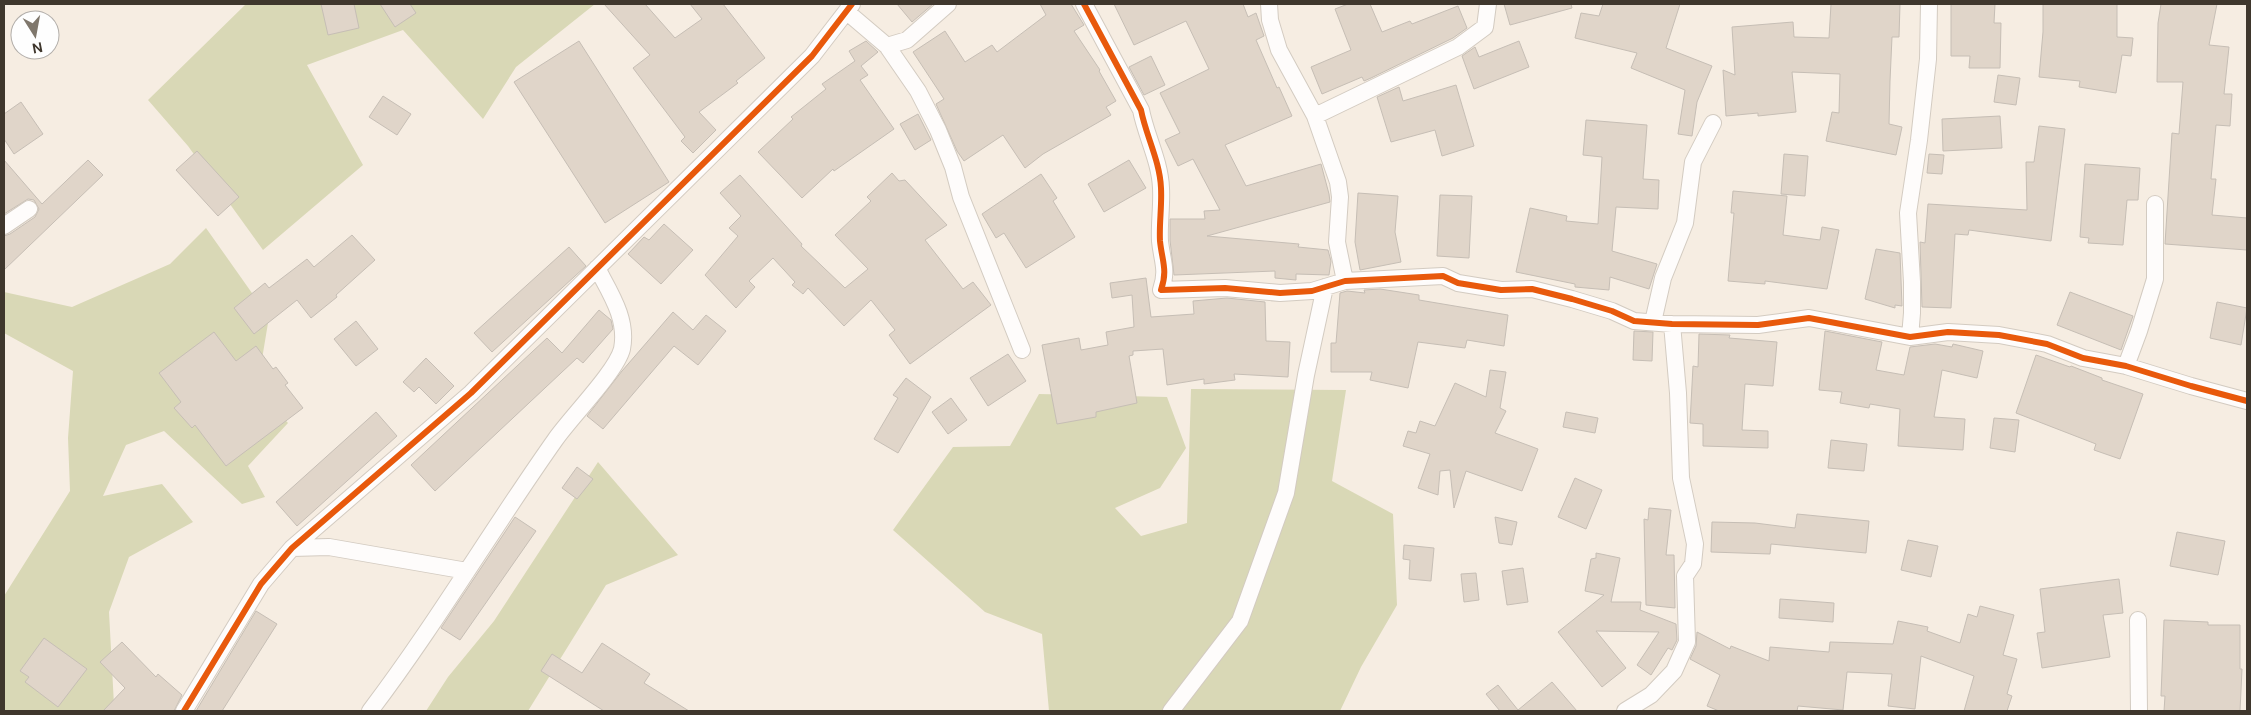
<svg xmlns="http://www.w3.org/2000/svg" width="2251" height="715" viewBox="0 0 2251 715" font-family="'DM Sans',sans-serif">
<rect width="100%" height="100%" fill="#f6ede2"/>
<path fill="#d9d8b6" d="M246,4H595L516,67L483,119L403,30L307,65L363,165L263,250L188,146L148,100Z
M206,228L269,317L257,389L288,423L248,466L265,497L242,504L164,431L126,445L103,496L162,484L193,522L129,557L109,612L114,705L111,711H4V596L70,491L68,438L73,371L4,333V292L72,307L170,264Z
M1191,389L1346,390L1332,481L1393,514L1397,605L1361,667L1340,711H1049L1042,634L985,612L893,530L953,447L1010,446L1039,394L1167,397L1186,448L1160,488L1115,508L1141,536L1187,523Z
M598,462L678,555L606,585L528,711H426L448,677L494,621Z"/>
<path fill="#e0d5c9" stroke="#c6beb5" d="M321,4H354L359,28L328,35Z
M380,4H410L416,13L395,27Z
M604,4H645L675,38L702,19L690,4H723L765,58L736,81L738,83L699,112L716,130L693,153L681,141L685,137L633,68L650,55Z
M897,4H933L912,22Z
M1040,4H1071L1084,25L1074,31L1100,70L1099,71L1116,101L1106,107L1111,115L1043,154L1025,168L1003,135L964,161L957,151L936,104L944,99L913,52L945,31L965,62L992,45L997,52L1046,15Z
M1114,4H1243L1248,17L1256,13L1264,36L1256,40L1277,88L1279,87L1292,116L1225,145L1246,186L1321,164L1329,194L1330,202L1207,236L1299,244L1298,247L1328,250L1331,261L1329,275L1296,274V280L1275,278V271L1174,275L1170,240V219H1205L1204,211L1220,210L1193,159L1178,166L1165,140L1180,133L1160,93L1209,69L1186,21L1134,45Z
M1348,4H1370L1382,32L1410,21L1412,24L1458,6L1467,28L1453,38L1371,78L1364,81L1362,77L1322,94L1311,67L1351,50L1335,9Z
M1504,4H1571L1572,8L1510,25Z
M1603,4H1680L1666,48L1712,66L1697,102L1692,136L1678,134L1685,90L1631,68L1637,53L1575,38L1581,13L1599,16Z
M1831,4H1900L1899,37H1892L1890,81L1889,124L1902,127L1896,155L1826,141L1832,112L1839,113L1840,74L1792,72L1796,112L1758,116V113L1726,116L1723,70L1735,75L1732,27L1793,22L1794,37L1829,38Z
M1951,4H1995L1994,23H2001L2000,68H1969L1970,56H1951Z
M2043,4H2117V37L2133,38L2131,56L2122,55L2116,93L2079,87L2080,81L2039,77L2043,32Z
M2161,4H2217L2209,45L2229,47L2224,94H2232L2230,126L2216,125L2211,179H2216L2212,215L2247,218V250L2165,244L2172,133L2179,134L2183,82H2157L2158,23Z
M579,41L669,182L605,223L514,82Z
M866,41L878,52L861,66L868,75L860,80L894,129L834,171L833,169L802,198L758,152L793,119L791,117L826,89L822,84L855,61L849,51Z
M1519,41L1529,67L1474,89L1462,56L1475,47L1479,57Z
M1151,56L1165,85L1144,95L1129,67Z
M1998,75L2020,78L2016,105L1994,102Z
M1456,85L1474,146L1442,156L1435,130L1391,142L1377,97L1399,87L1403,101Z
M383,96L411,114L397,135L369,117Z
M21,102L43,134L14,154L4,139V114Z
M918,114L931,140L915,150L900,124Z
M2000,116L2002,148L1943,151L1942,119Z
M1586,120L1647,125L1643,179L1659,180L1658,209L1616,207L1612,251L1657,264L1649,289L1610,277L1609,290L1575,287V284L1516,272L1530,208L1567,216L1566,221L1598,224L1602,157L1583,155Z
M2039,126L2065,129L2051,241L1969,230L1968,235L1955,234L1951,308L1922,307L1920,242L1925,243L1928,204L2027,210L2026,162H2034Z
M197,151L239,197L218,216L176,170Z
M1784,154L1808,156L1805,196L1781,194Z
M1929,154L1944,155L1942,174L1927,173Z
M4,160L42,204L88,160L103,175L4,270V236L10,234L35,217L39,209L34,200L28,199L4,214Z
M1129,160L1146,188L1104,212L1088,184Z
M2085,164L2140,168L2138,200H2127L2123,245L2088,243L2089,238L2080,237Z
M892,173L899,181L905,180L947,225L925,240L963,289L973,282L991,305L910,364L889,335L895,330L871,300L844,326L808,288L803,294L792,285L795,282L773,258L749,281L755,287L736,308L705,275L738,236L729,228L741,216L720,193L740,175L802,244L801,246L845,288L868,269L835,235L871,201L867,197Z
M1041,174L1057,198L1053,201L1075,237L1026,268L1004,233L996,238L982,214Z
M1733,191L1787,196L1783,235L1820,240L1822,227L1839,230L1827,289L1765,281V284L1728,281L1734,213H1731Z
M1358,193L1398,196L1395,232L1401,262L1360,270L1355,242Z
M1440,195L1472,196L1469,258L1437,256Z
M664,224L693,250L661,284L628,254L644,237L649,240Z
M352,235L375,260L336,295L337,297L311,318L297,300L254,334L234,308L265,283L269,288L307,259L314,267Z
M569,247L586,266L492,352L474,333Z
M1876,249L1900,253L1902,306L1895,305V308L1865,299Z
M1146,278L1151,317L1194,314L1193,301L1227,298L1265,302L1266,341L1290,342L1288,377L1234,374L1235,380L1204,384V379L1167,385L1163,349L1133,351V355L1129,356L1137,403L1096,412V417L1057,424L1042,345L1079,338L1081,350L1108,345L1106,332L1134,327L1132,295L1112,298L1110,283Z
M1380,289L1419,295V300L1508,315L1504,346L1467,340L1465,348L1418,342L1408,388L1370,380L1372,372H1331V343H1336L1340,293L1347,291L1365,293L1364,290Z
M2070,292L2133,316L2121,350L2057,325Z
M2217,302L2247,308L2241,345L2210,338Z
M599,310L611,320L613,329L583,363L577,358L435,491L411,465L547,338L562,353Z
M673,312L693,330L706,315L726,331L698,365L674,346L603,429L587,416L622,371Z
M356,321L378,349L356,366L334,339Z
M1634,331L1653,332L1652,361L1633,360Z
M1825,331L1882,342L1876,370L1904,375L1910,347L1935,344L1952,347L1953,344L1983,351L1977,378L1942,370L1934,417L1965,419L1963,450L1898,446L1900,409L1870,404L1869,408L1840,403L1842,392L1819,390Z
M214,332L236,361L256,346L273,369L276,367L288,383L285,385L303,408L226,466L195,425L192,428L174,408L181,402L159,373Z
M1699,334L1730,335L1729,338L1777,342L1773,386L1745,384L1742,430L1768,431V448L1703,446V424L1690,423L1693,366L1698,367Z
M1008,354L1026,381L988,406L970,378Z
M2036,355L2070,367L2071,366L2102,378V380L2143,394L2120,459L2094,450L2096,444L2016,413Z
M426,358L454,386L436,404L419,387L414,392L403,382Z
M1490,370L1506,372L1500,408L1506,411L1495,433L1538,449L1522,491L1466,471L1454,508L1450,470L1440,471L1438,495L1418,488L1430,454L1403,446L1408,431L1416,433L1420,421L1435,426L1455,383L1486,397Z
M906,378L931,397L898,453L874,439L898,398L893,395Z
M951,398L967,420L948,434L932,412Z
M376,412L397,436L297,526L276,502Z
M1566,412L1598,418L1595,433L1563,427Z
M1994,418L2019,420L2015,452L1990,448Z
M1831,440L1867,444L1864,471L1828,468Z
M577,467L593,479L577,499L562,488Z
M1575,478L1602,490L1586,529L1558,517Z
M1649,508L1671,510L1666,555H1674L1675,608L1646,605L1644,519L1648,520Z
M1797,514L1869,521L1866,553L1771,544L1770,554L1711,552L1712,522L1755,523L1795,528Z
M515,517L536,531L460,640L441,628Z
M1495,517L1517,522L1512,545L1499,543Z
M2177,532L2225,541L2218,575L2170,566Z
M1908,540L1938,546L1931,577L1901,570Z
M1404,545L1434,548L1431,581L1409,579L1410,560L1403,559Z
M1596,553L1620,558L1611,602H1641L1640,610L1676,624L1677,640L1672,650L1668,648L1651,675L1637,665L1659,632L1596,631L1626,668L1602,687L1558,632L1604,595L1585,591L1591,559L1596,558Z
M1523,568L1528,602L1507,605L1502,571Z
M1476,573L1479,600L1464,602L1461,574Z
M2119,579L2123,613L2103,615L2110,657L2042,668L2037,633L2045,632L2040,589Z
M1780,599L1834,603L1833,622L1779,618Z
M1980,606L2014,615L2003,655L2017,659L2007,694L2012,696L2007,711H1964L1974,676L1921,656L1915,709L1888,706L1892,674L1847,672L1843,710L1798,706L1797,711H1719L1707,706L1720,675L1690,659L1696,646L1697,632L1730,649L1731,646L1769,661L1770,647L1829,652L1830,642L1893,644L1898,621L1928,627L1927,631L1960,643L1968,614L1977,617Z
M256,611L277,624L222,711H196Z
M2164,620L2208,622V625H2240V669H2242L2240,711H2164L2165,696H2161Z
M44,638L87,669L58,707L25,682L29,677L20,671Z
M122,642L156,677L158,674L182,695L174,711H103L125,688L100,662Z
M602,643L650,674L644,683L689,711H604L541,671L552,654L582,673Z
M1552,682L1577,711H1500L1486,694L1498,685L1518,710Z"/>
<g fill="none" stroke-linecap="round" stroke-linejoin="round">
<defs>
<path id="street" d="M1084,4L1141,110C1146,136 1160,161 1161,188C1162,206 1159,224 1160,241C1162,261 1168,270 1161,290L1225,288L1280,293L1312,291L1345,281L1443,276L1458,283L1501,290L1532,289L1572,299L1612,311L1634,321L1672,324L1758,325L1809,318L1910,337L1948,332L1999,335L2047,344L2083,358L2126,366L2191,386L2247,401
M1269,4L1270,20L1279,50L1315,116L1338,182L1340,197L1337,242L1345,281
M847,12L887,46L918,91L938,130L953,167L961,197L1022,350
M887,46L907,40L948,4
M1315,116L1458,47L1485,27L1488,4
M4,226L29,209
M1653,322L1663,278L1685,223L1693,162L1713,123
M1910,337L1912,313V282L1908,213L1919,140L1928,59L1929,4
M2126,366L2139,331L2155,279V204
M292,548L329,547L467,571
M2138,620L2139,711
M184,711L261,584L292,548L471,393L812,56L852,4
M370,711C436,624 492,529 555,440C570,418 616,372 622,349C628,319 610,293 597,268
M1171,711L1240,621L1286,493L1306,375L1325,287
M1625,711L1651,695L1674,671L1687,642L1685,576L1693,564L1695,544L1681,478L1678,393L1672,324"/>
</defs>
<use href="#street" stroke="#d3cbc1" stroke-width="18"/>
<use href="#street" stroke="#fefcfb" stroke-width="16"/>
<defs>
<path id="cycleway" d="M1084,4L1141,110C1146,136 1160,161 1161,188C1162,206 1159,224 1160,241C1162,261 1168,270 1161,290L1225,288L1280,293L1312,291L1345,281L1443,276L1458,283L1501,290L1532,289L1572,299L1612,311L1634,321L1672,324L1758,325L1809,318L1910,337L1948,332L1999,335L2047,344L2083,358L2126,366L2191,386L2247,401
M184,711L261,584L292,548L471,393L812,56L852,4"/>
</defs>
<use href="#cycleway" stroke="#fefefe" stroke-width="9"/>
<use href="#cycleway" stroke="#e8590c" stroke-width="6"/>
</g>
<rect width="2251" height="715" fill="none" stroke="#3f372d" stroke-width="10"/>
<g transform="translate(35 35) rotate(169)"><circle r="24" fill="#fefefe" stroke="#b2aeaa"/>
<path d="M0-4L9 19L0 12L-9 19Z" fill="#7f776c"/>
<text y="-8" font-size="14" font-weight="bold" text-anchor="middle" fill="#3f372d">N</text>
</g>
</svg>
